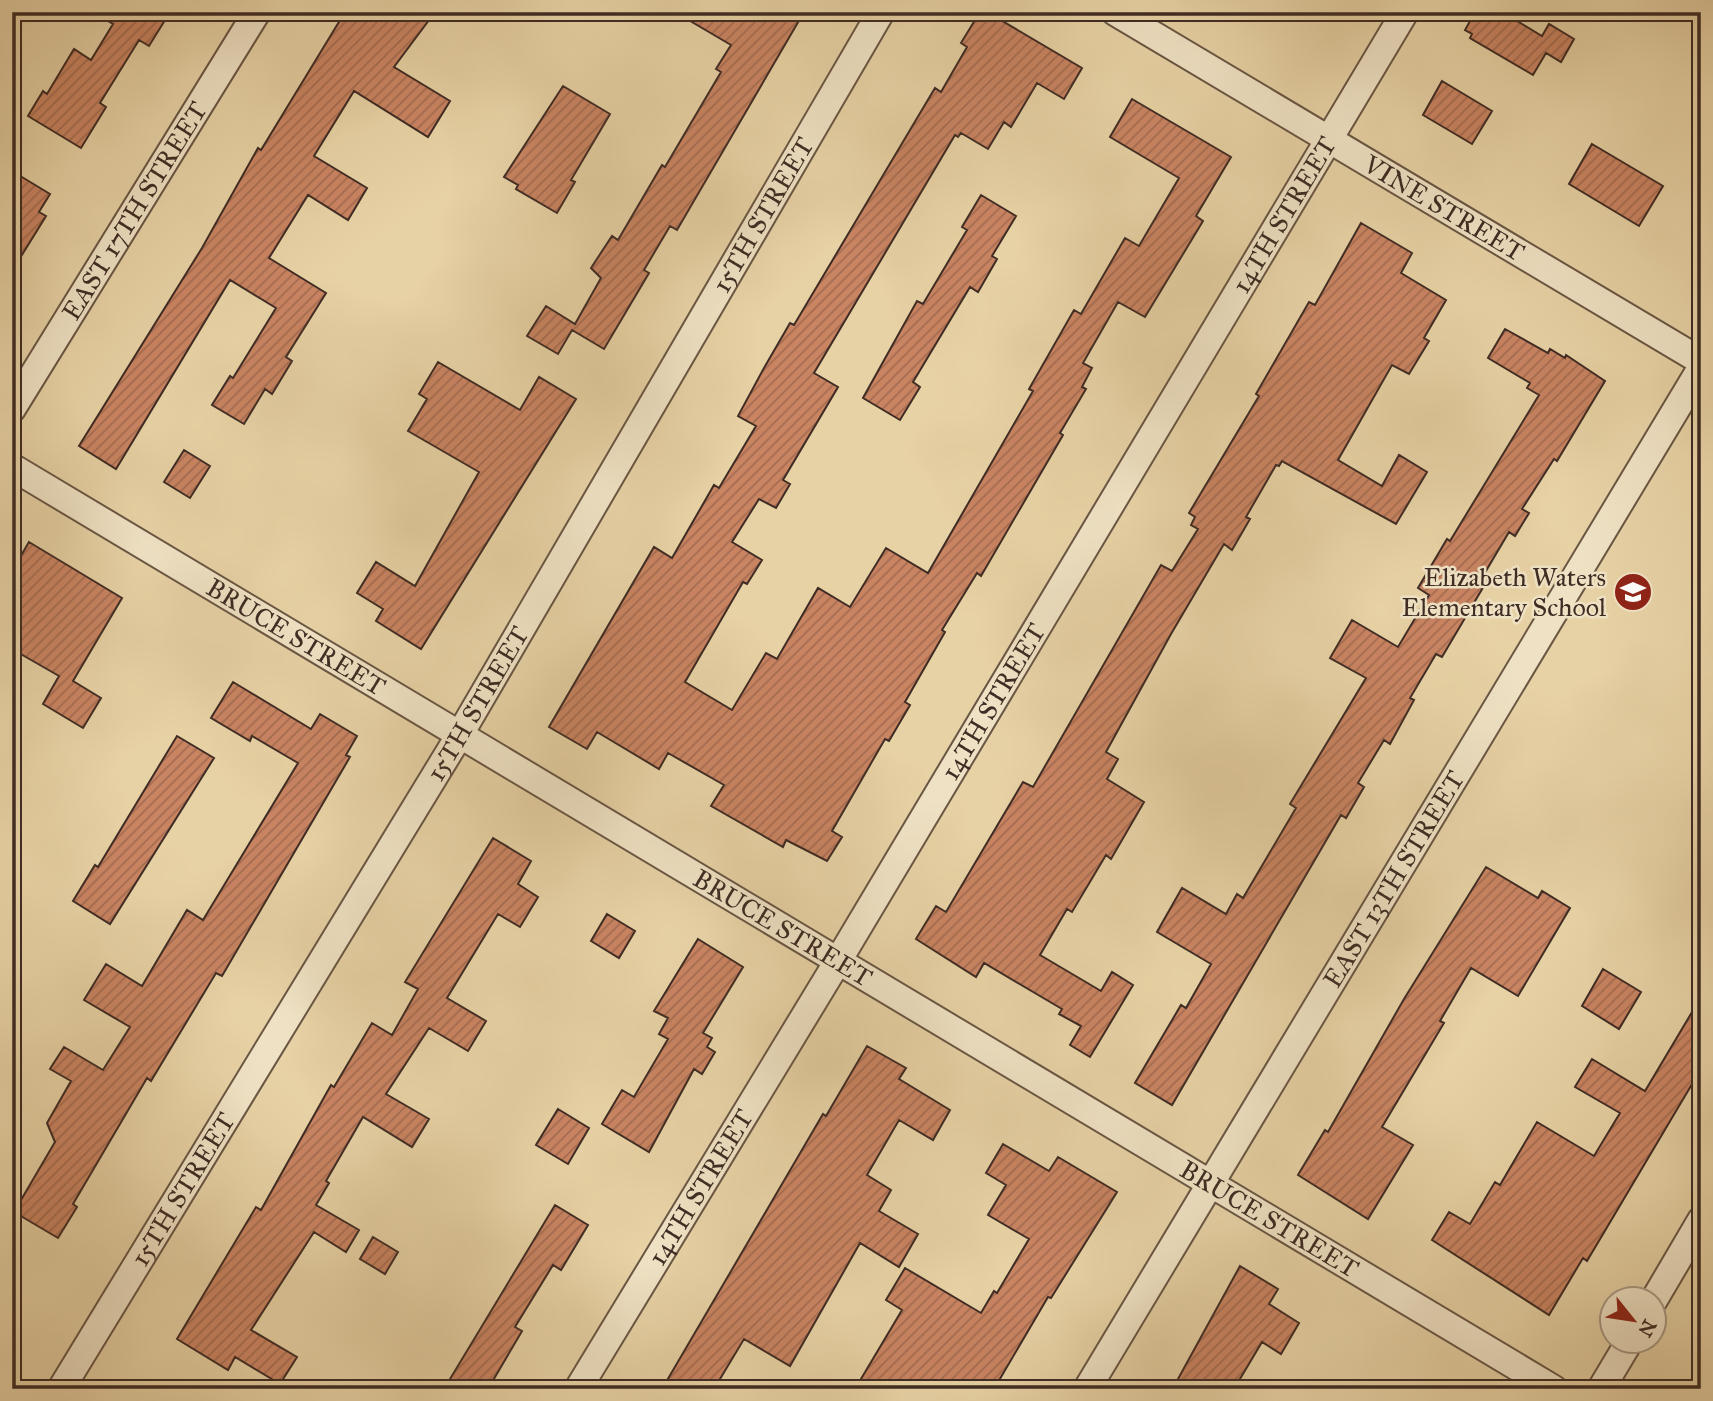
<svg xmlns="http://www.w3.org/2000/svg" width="1713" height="1401" viewBox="0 0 1713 1401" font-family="'IM FELL Great Primer',serif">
<defs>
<pattern id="building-hatch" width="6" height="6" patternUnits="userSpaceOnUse" patternTransform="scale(1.75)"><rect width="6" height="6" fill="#c98462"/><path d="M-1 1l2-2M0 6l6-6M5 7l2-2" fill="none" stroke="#a56c51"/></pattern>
</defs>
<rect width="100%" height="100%" fill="#e7d2a5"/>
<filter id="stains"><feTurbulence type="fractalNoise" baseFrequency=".00286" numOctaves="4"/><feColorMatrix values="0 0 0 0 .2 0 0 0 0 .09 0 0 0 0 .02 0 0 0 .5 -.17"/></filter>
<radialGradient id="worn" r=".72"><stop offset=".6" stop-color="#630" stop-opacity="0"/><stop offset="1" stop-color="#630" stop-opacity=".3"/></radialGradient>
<path fill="url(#building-hatch)" stroke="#3f2c24" stroke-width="2" d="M93,12H170L149,46L139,40L100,103L106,107L81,148L28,116L43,91L47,94L74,49L91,60L113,24Z
M345,12H435L394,67L450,101L428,137L354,91L314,156L367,188L348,220L308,195L269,258L326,293L286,357L292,361L272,394L265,389L244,424L212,405L230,376L233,378L276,308L230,280L116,469L79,446L202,248L258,148L261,150Z
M675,12H804L677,230L670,226L644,270L649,273L604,349L572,330L558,354L527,336L546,306L575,324L601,278L591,268L612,236L618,240L662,165L665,167L721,72L716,69L731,45Z
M980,12H987L1082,68L1064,99L1037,83L1011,127L1004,122L988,149L961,133L958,137L955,135L814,373L838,387L783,480L790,484L776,508L759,499L732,542L762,560L747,584L743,582L685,682L732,710L766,653L777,659L818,588L850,607L886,548L928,573L1033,391L1029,389L1074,310L1081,314L1125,238L1139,246L1179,178L1110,137L1132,99L1231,157L1196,216L1203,221L1145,317L1118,302L1083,363L1092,368L1082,387L1086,389L1060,433L1063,435L981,576L977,573L942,630L945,632L905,702L910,705L889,741L885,739L832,831L842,837L827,861L786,840L783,847L711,806L724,785L668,753L659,769L597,732L587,749L549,727L654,547L672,558L714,485L719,488L756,426L738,416L764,368L790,323L794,325L935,88L941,92L967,47L961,43Z
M1475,12H1502L1542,36L1549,24L1574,39L1561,62L1546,53L1533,75L1470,38L1472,34L1465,30Z
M1442,81L1492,111L1472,144L1423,115Z
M563,86L610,114L571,180L575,182L557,213L516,189L518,185L504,177Z
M1592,144L1663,186L1639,226L1569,184Z
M12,171L50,194L39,212L46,216L12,271Z
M981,195L1016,216L992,256L997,259L978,292L970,287L913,382L920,387L900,420L863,398L917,301L923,304L967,230L962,227Z
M1361,223L1412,253L1401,273L1446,300L1424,338L1429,341L1409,374L1392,365L1338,460L1382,486L1399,455L1427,472L1396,524L1282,461L1279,466L1276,465L1246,517L1250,519L1232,550L1224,544L1171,634L1106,752L1118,759L1107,779L1144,802L1111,859L1106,855L1072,912L1067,909L1040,955L1101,991L1112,972L1133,985L1090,1057L1070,1045L1081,1026L1059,1014L1062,1009L984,963L976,977L916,939L936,906L946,912L1023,782L1033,787L1161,565L1172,571L1198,529L1191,525L1195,517L1189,513L1259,396L1256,394L1309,302L1315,305Z
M1505,329L1548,353L1550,349L1565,358L1566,355L1605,381L1557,461L1554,459L1522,509L1529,513L1515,536L1509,532L1483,576L1488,579L1442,657L1436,654L1410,698L1414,700L1390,744L1384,740L1358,783L1364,787L1346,818L1341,815L1172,1105L1135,1083L1181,1005L1186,1008L1211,964L1157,932L1182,888L1226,914L1237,894L1243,898L1296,808L1290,804L1366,678L1330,658L1352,620L1398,647L1429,595L1418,588L1447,539L1450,541L1539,395L1527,388L1530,383L1488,358Z
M438,362L520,410L539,377L576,399L421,649L376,621L383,609L357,593L376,562L415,586L479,472L408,431L427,399L419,394Z
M184,450L210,466L190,498L164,482Z
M29,542L122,598L73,681L101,698L83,728L43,704L59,676L12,649V571Z
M233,682L311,729L320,714L357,736L346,755L350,757L222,976L216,973L151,1081L147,1078L73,1204L77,1207L58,1238L14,1212L55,1142L47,1123L71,1081L50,1069L64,1047L103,1070L130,1027L84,1000L106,964L142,986L187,910L203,920L298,763L252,736L250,741L211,718Z
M177,736L214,758L110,924L73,901L95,865L98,867Z
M493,838L531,861L518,884L538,897L520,927L498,914L447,998L486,1021L468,1051L429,1028L386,1094L429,1119L412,1147L363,1117L326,1181L329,1183L316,1205L359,1230L346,1252L314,1232L251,1330L297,1357L280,1384L235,1357L228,1370L177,1339L256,1207L261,1210L331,1085L334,1087L372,1023L392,1035L418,989L405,982Z
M1486,867L1538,898L1542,891L1570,908L1518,996L1471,968L1440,1021L1444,1023L1382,1127L1413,1145L1368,1219L1298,1175L1325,1130L1328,1132L1404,999Z
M607,914L635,931L619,958L591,941Z
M698,939L743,967L703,1033L712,1038L707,1047L715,1052L702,1074L694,1069L649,1152L602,1124L622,1090L634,1097L668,1039L659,1034L668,1018L654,1011Z
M1603,969L1641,992L1619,1029L1582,1006Z
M1701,997V1069L1587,1261L1583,1258L1549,1315L1432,1240L1449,1212L1470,1224L1495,1182L1500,1185L1537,1122L1594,1156L1620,1113L1575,1087L1592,1059L1645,1091Z
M867,1046L906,1068L899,1079L950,1110L933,1140L899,1120L867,1175L891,1190L879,1211L918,1234L899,1267L860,1243L790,1366L744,1339L714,1389H662L823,1114L826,1116Z
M558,1109L589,1128L568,1164L536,1145Z
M1003,1144L1049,1171L1058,1157L1117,1192L1051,1298L1048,1297L994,1389H855L902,1310L886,1300L905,1268L981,1313L994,1291L997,1293L1029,1239L988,1215L1006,1185L986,1173Z
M555,1205L588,1225L561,1270L553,1265L515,1327L522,1331L488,1389H444Z
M373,1237L398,1252L385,1274L360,1259Z
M1240,1266L1278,1289L1269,1304L1299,1323L1281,1354L1262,1342L1234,1389H1193L1178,1379Z"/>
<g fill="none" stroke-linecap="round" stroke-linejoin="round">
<defs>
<g id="street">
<path id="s1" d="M1115,12L1701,361"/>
<path id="s2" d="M12,409L257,12"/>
<path id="s3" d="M12,467L1554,1389"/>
<path d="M1654,1300L1701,1220"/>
<path id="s4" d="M61,1389L459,736L881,12"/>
<path id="s5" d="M578,1389L838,961L1405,12"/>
<path id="s6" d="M1087,1389L1701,368"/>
<path d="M1601,1389L1629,1342"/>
</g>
</defs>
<use href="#street" stroke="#695644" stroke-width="30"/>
<use href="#street" stroke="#efe2c4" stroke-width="26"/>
</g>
<defs>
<symbol id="school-disc" viewBox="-11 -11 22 22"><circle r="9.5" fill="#8f2418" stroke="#efe2c4"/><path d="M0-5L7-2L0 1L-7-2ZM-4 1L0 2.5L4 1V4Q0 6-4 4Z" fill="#fff"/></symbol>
</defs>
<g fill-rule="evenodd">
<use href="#school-disc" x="1611" y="570" width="44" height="44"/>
</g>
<g text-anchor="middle" stroke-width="5" stroke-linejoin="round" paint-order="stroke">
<g font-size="26" fill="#3f2c24" stroke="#efe2c4">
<text dy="9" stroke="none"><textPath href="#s1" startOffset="383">VINE STREET</textPath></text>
<text dy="9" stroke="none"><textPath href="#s2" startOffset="233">EAST 17TH STREET</textPath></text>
<text dy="9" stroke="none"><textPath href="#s4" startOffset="1368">15TH STREET</textPath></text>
<text dy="9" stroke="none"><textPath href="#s5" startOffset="1370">14TH STREET</textPath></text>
<text dy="9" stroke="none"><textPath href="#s3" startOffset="331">BRUCE STREET</textPath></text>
<text dy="9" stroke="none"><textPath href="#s5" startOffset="803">14TH STREET</textPath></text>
<text dy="9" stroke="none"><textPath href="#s4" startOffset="802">15TH STREET</textPath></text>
<text dy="9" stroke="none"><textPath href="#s6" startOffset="595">EAST 13TH STREET</textPath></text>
<text dy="9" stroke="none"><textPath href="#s3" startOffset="898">BRUCE STREET</textPath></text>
<text dy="9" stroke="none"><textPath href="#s5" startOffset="236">14TH STREET</textPath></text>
<text dy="9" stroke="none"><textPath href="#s4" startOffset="234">15TH STREET</textPath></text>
<text dy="9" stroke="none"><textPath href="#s3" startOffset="1465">BRUCE STREET</textPath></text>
</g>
<g font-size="26" fill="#3f2c24" stroke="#efe2c4" text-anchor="end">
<text x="1606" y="586">Elizabeth Waters<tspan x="1606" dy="30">Elementary School</tspan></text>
</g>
</g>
<rect width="1713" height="1401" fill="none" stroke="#e7d2a5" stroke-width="42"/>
<rect x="14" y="14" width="1685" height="1373" fill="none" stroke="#3f2c24" stroke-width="3.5"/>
<rect x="21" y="21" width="1671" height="1359" fill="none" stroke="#3f2c24" stroke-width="2"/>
<g transform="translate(1633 1320) rotate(120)"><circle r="33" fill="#efe2c4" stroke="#a99984" stroke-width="2"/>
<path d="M0-5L12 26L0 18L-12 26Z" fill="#8f2418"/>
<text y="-10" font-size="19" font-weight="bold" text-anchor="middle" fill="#3f2c24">N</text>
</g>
<rect width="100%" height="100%" filter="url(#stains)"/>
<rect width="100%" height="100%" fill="url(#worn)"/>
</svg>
